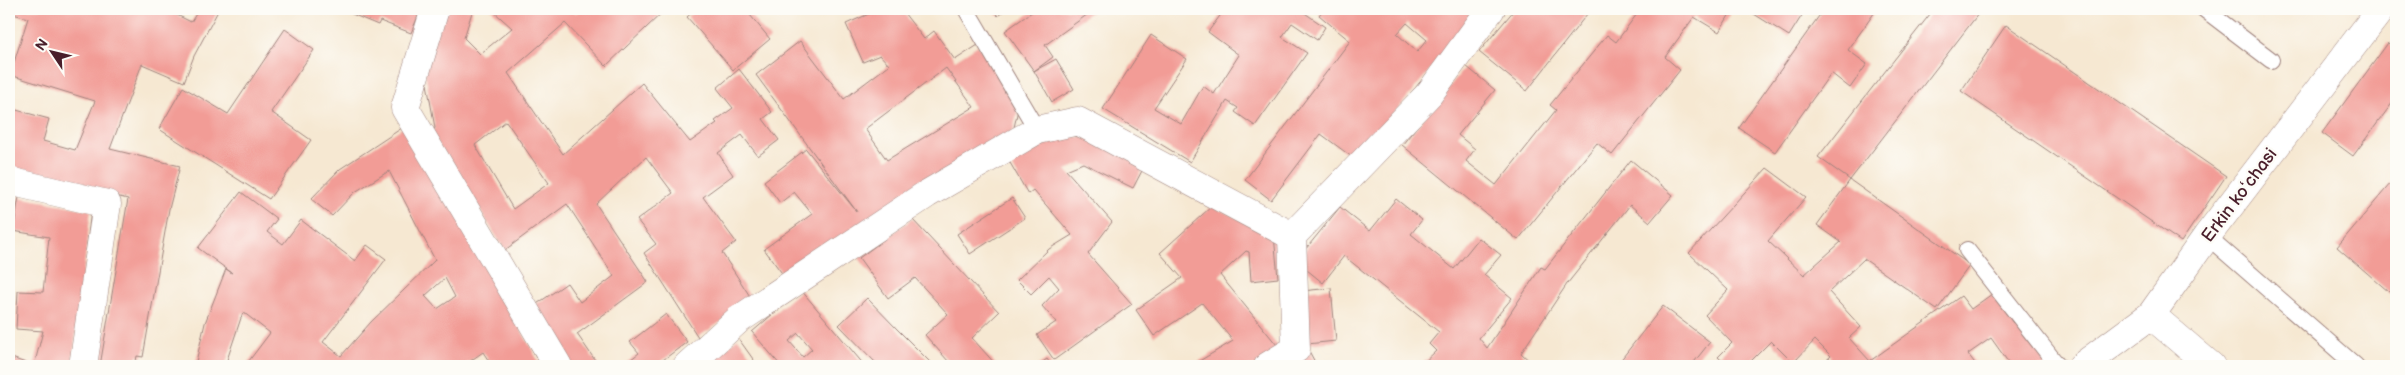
<svg xmlns="http://www.w3.org/2000/svg" width="2405" height="375" viewBox="0 0 2405 375" font-family="'Balsamiq Sans',sans-serif">
<rect width="100%" height="100%" fill="#fdfcf7"/>
<filter id="ink" filterUnits="userSpaceOnUse"><feTurbulence type="fractalNoise" baseFrequency=".02" numOctaves="2"/><feDisplacementMap in="SourceGraphic" scale="10" xChannelSelector="R" yChannelSelector="G"/><feConvolveMatrix kernelMatrix="1 2 1 2 8 2 1 2 1" color-interpolation-filters="sRGB"/></filter>
<filter id="wash" filterUnits="userSpaceOnUse"><feTurbulence type="fractalNoise" baseFrequency=".0096" numOctaves="4" result="noise"/><feDisplacementMap in="SourceGraphic" scale="20" xChannelSelector="R" yChannelSelector="G"/><feGaussianBlur stdDeviation="1.12" result="paint"/><feColorMatrix in="noise" values="0 0 0 0 0 0 0 0 0 0 0 0 0 0 0 0 0 1.4 0 .05"/><feComposite in="paint" operator="in"/></filter>
<g filter="url(#wash)">
<rect width="100%" height="100%" fill="#f6e8d2"/>
<g id="blocks">
<path fill="#f29c96" fill-rule="evenodd" d="M9,9H165L191,22L199,9H219L194,56L184,82L142,64L110,149L180,166L169,209L143,357L137,356L135,366H100L128,199L9,170V108L49,119L43,141L75,150L95,101L10,75L28,18L9,13Z
M340,9H421L411,33L380,21L378,25Z
M443,9H473L464,38L480,54L512,28L491,9H571L576,13L580,9H666L606,66L565,23L508,73L563,154L642,83L690,142L717,123L715,121L733,108L717,88L739,69L772,112L763,119L779,140L758,156L742,135L718,153L733,175L703,197L736,242L722,253L753,301L698,337L644,253L656,244L637,220L673,193L646,157L596,204L648,282L577,334L599,366H570L531,308L567,283L580,302L614,276L567,204L505,250L431,133L435,128L424,67ZM506,121L549,183L513,209L475,145Z
M696,9H745L770,39L733,70L687,17Z
M880,9H901L924,39L934,31L955,60L978,45L1019,105L1013,132L787,280L764,249L812,214L794,192L780,203L764,181L806,149L857,212L756,75L800,41L844,99L889,65L880,55L863,62L846,24ZM946,68L974,107L887,160L865,129Z
M992,9H1006L998,16Z
M1036,9H1095L1045,45L1053,57L1034,71L1056,59L1074,89L1052,102L1034,71L1005,31Z
M1225,9H1299L1325,27L1317,40L1292,23L1282,37L1307,53L1255,126L1235,112L1238,108L1227,101L1190,162L1103,109L1151,35L1187,59L1154,108L1181,124L1203,86L1214,94L1239,55L1208,32Z
M1324,9H1480L1356,160L1321,134L1271,200L1245,180L1350,41L1319,15ZM1407,23L1427,40L1417,52L1397,34Z
M1515,9H1591L1527,91L1479,52Z
M1628,9H1733L1719,32L1694,17L1665,57L1680,70L1612,155L1597,143L1518,240L1402,145L1466,66L1495,90L1458,135L1475,149L1466,161L1496,185L1556,110L1550,105L1607,35L1616,42L1637,14Z
M1746,9H1806L1789,36Z
M1824,9H1877L1848,50L1867,64L1850,88L1831,73L1775,152L1739,128Z
M1934,9H1982L1850,180L1970,265L1937,310L1864,259L1829,292L1861,327L1849,338L1870,361L1864,366H1820L1831,356L1815,340L1793,363L1771,341L1746,366H1728L1718,357L1732,343L1705,315L1728,290L1689,253L1767,168L1806,197L1768,241L1804,275L1841,242L1817,225L1850,180L1818,157Z
M2006,25L2226,176L2181,242L1961,91Z
M285,29L314,50L271,112L311,140L269,199L159,129L183,87L228,114Z
M2388,43L2396,49V98L2353,156L2322,133Z
M408,124L541,366H492L483,352L463,366H245L270,333L243,312L225,366H195L205,323L226,269L232,273L198,248L241,192L277,219L267,232L283,244L301,220L355,261L367,245L386,259L323,342L341,356L371,322L435,260L389,171L355,192L332,216L311,199L340,169ZM445,278L455,297L437,309L425,296Z
M1070,136L1090,138L1145,165L1133,188L1083,163L1066,170L1112,222L1088,254L1132,304L1054,360L1037,335L1056,322L1042,306L1059,288L1049,276L1031,294L1017,280L1049,249L1072,235L1033,190L1028,194L1009,161L1048,140Z
M1631,160L1673,195L1650,222L1630,205L1567,284L1521,353L1535,366H1420L1436,351L1429,344L1439,332L1344,256L1323,283L1296,261L1340,207L1370,231L1396,199L1422,220L1411,234L1454,269L1479,238L1501,255L1484,275L1512,298L1479,338L1487,348L1541,267L1545,269Z
M2396,177V298L2337,247Z
M19,197L91,210L72,366H9V357L34,366L43,331L16,329L18,291L43,292L49,237L13,231Z
M1012,198L1025,218L970,254L957,234Z
M1212,206L1274,235L1278,278L1251,281L1249,252L1246,251L1220,275L1281,350L1259,366H1191L1233,341L1202,303L1154,336L1136,310L1182,278L1160,253Z
M912,219L999,312L972,338L997,366H945L949,362L925,335L948,314L915,278L888,298L859,258Z
M1331,288L1336,341L1307,344L1302,291Z
M801,290L865,366H781L752,332ZM798,333L812,349L803,357L789,341Z
M1992,294L2013,323L2018,319L2052,366H2011L1991,338L1968,354L1977,366H1874L1870,361L1961,296L1971,309Z
M867,298L897,329L934,366H877L878,365L839,325Z
M1663,306L1710,342L1691,366H1616Z
M666,314L687,342L655,366H622L639,353L630,342Z
M738,338L758,366H704Z
M1309,351L1317,366H1281Z
M1047,359L1052,366H1037Z"/>
</g>
</g>
<g filter="url(#ink)">
<use href="#blocks" fill-opacity="0" stroke="#a0847e" stroke-width="1"/>
<g fill="none" stroke-linecap="round" stroke-linejoin="round">
<defs>
<path id="lane" d="M966,9L1037,130
M2204,9L2271,60
M2207,236L2356,366
M1967,250L2058,366"/>
<path id="street" d="M435,9L405,108L558,366
M9,181L107,204L83,366
M2151,315L2211,366
M687,366L738,320L927,194L1037,130L1078,121L1292,236L1429,94L1491,9
M1268,366L1296,349L1292,236
M2082,366L2151,315L2207,236L2381,9"/>
</defs>
<use href="#lane" stroke="#a0847e" stroke-width="18"/>
<use href="#street" stroke="#a0847e" stroke-width="29"/>
<use href="#lane" stroke="#fff" stroke-width="16"/>
<use href="#street" stroke="#fff" stroke-width="28"/>
</g>
</g>
<g text-anchor="middle" stroke-width="5" stroke-linejoin="round" paint-order="stroke">
<g font-size="18" fill="#4a1f2b" stroke="#fdfcf7">
<text transform="translate(2239 195) rotate(-53)" y="6">Erkin koʻchasi</text>
</g>
</g>
<rect width="2405" height="375" fill="none" stroke="#fdfcf7" stroke-width="30"/>
<g transform="translate(52 52) rotate(305)" stroke="#fdfcf7" stroke-width="4" paint-order="stroke">
<path d="M0-4L9 19L0 12L-9 19Z" fill="#4a1f2b"/>
<text y="-8" font-size="14" font-weight="bold" text-anchor="middle" fill="#4a1f2b">N</text>
</g>
</svg>
